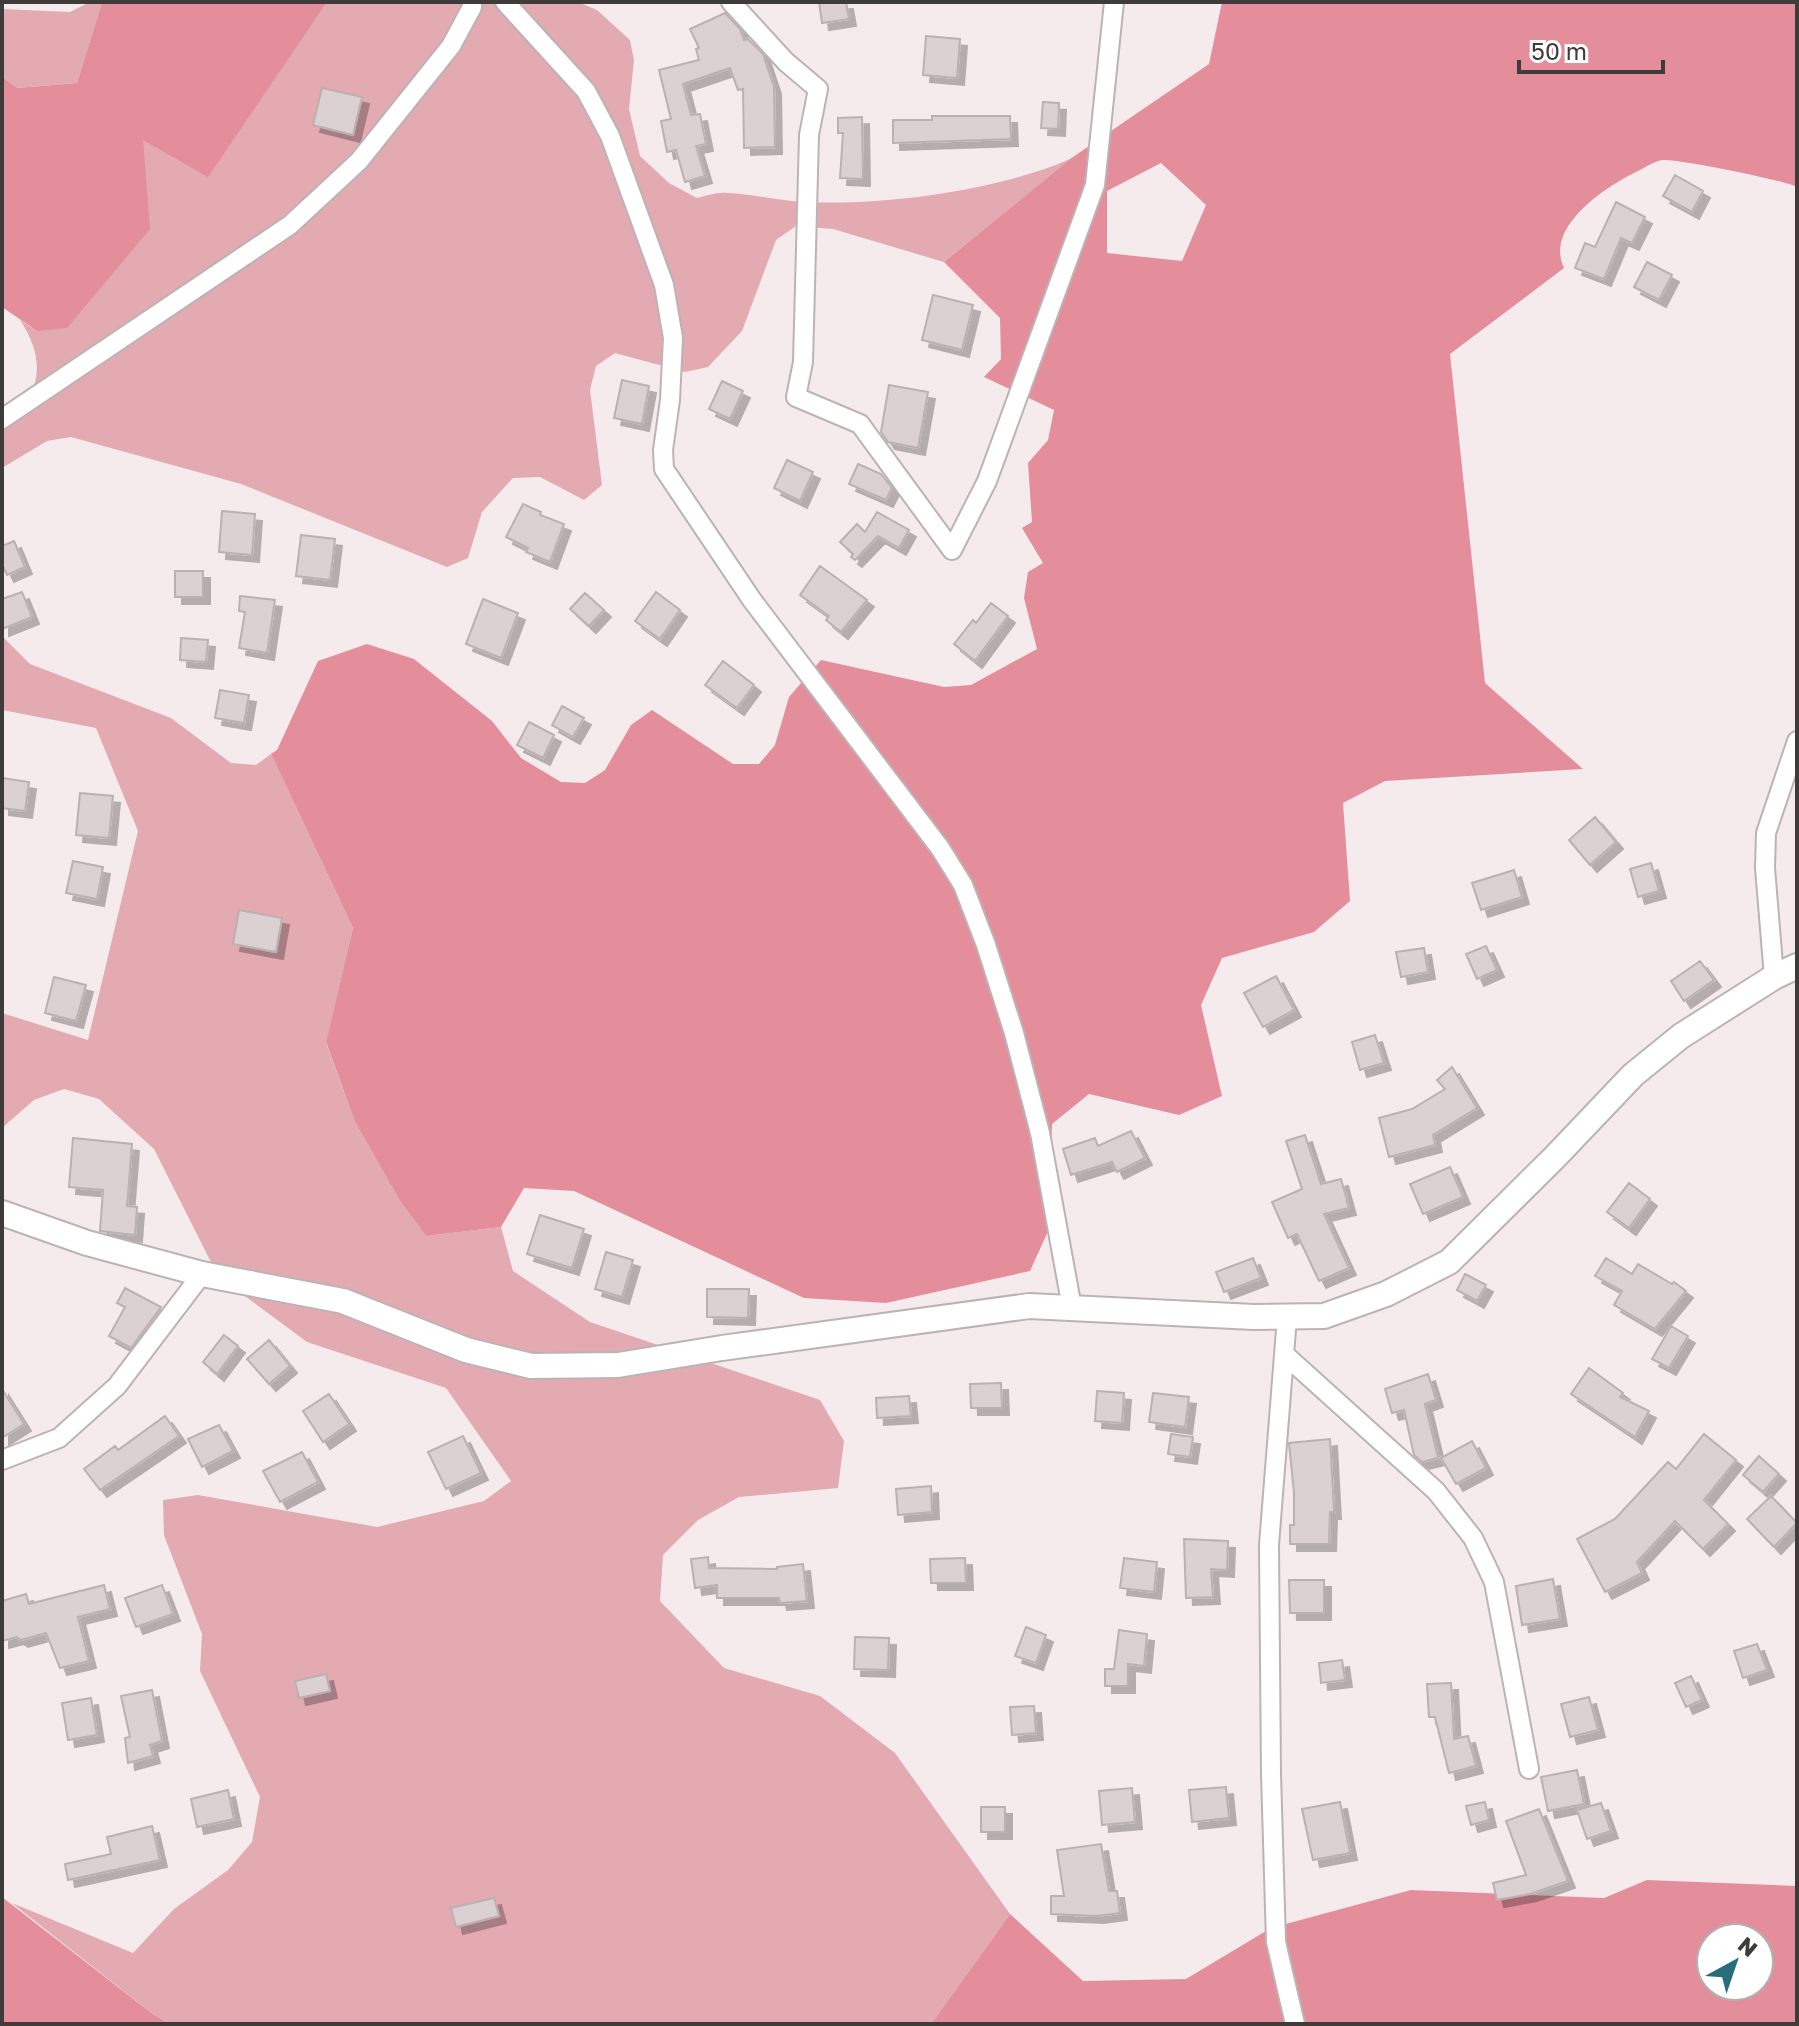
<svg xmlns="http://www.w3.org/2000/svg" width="1799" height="2026" viewBox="0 0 1799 2026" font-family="'Golos Text',sans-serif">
<defs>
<filter id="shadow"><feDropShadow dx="7" dy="7" stdDeviation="0" flood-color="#0004"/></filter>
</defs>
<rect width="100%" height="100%" fill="#f6ebec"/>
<path fill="#e3aab2" d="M90,2H102L77,83L16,88L2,77V9L70,12Z
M327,2H578L597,10L630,40L634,60L629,109L640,156L669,183L697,198C706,196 717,192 727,193C753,194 779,201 806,202C882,206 1000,190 1070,159L944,262L833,229L796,226L776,240L742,331L708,367L685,372L615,353L596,366L590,390L602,485L584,500L540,477L513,478L482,512L468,558L447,567L241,484L71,437L47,441L2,468V431C39,397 49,364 20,320L37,331L143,139L288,57Z
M2,636L30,664L171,718L231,763L256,765L271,754L353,928L326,1043L355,1122L400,1201L426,1236L501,1227L513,1271L590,1322L820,1400L844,1441L838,1488L739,1497L698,1520L663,1555L660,1601L724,1668L820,1696L895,1753L1010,1914L931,2024H170L154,2015L12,1903L133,1953L174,1909L228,1870L252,1842L260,1797L200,1671L202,1634L164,1535L163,1500L198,1495L377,1527L484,1501L511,1481L446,1388L307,1342L218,1276L154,1149L99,1099L64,1089L34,1100L2,1128V1013L88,1040L138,831L96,728L2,710Z"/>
<path fill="#e48e9c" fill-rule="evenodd" d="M102,2H327L208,177L143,140L150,229L67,328L37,331L2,307V77L17,88L77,83Z
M1222,2H1797V187C1783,180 1679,159 1663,160C1655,161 1647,166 1640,170C1608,185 1544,226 1564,268L1450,354L1485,683L1583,769L1385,781L1343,803L1350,901L1314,932L1222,958L1201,1005L1222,1096L1179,1115L1089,1094L1052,1124L1049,1229L1030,1271L886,1303L804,1298L574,1191L524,1188L501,1227L426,1236L400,1201L355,1122L326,1042L353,928L271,754L277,750L318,661L367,644L414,659L492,721L521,758L561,782L585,783L605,770L631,725L652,710L733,764H759L775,745L789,697L821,660L944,687L971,685L1037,649L1024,598L1028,572L1043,563L1022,528L1032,522L1028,463L1048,440L1054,410L984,377L1001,359L1000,318L944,262L1070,159L1209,64ZM1161,163L1206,205L1182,261L1107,253V191Z
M1647,1880L1797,1886V2024H931L1010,1914L1083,1981L1186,1979L1271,1928L1411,1890L1604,1898ZM1711,1938H1759V1986H1711Z
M2,1897L154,2015L170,2024H2Z"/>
<path fill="#dbd1d2" stroke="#bbb1b2" stroke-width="2" filter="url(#shadow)" d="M819,2H846L849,19L822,23Z
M725,13L740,29L744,40L748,39L763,54L774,87L775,147L744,148L743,89L738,90L730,68L683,84L691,115L700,114L706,144L696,146L705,176L685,182L676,150L667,152L661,121L671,119L659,70L699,60L696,49L699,48L690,29Z
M926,36L960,39L957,78L923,75Z
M322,88L362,97L353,135L313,125Z
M1043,102L1059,103L1058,129L1041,128Z
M932,116H1010L1011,139L893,143V120H932Z
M862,117L863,179L840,178L843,133H838V118Z
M1675,175L1703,191L1692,212L1663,196Z
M1616,202L1645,217L1632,243L1621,238L1604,279L1575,268L1585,243L1595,247Z
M1647,262L1672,275L1659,300L1634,287Z
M933,295L973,305L962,350L922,340Z
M622,380L649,386L642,424L614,418Z
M722,381L743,391L730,419L709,409Z
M889,385L928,392L918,448L888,442L881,432Z
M787,460L813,472L800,501L774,488Z
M858,464L881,474L892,488L886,500L849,484Z
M523,504L541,512L540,515L564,524L550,562L526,552L528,548L506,537Z
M222,511L255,514L252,555L219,552Z
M877,512L909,530L899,548L878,536L855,560L851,557L853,554L840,542L857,524L865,532Z
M301,535L335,539L330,580L296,576Z
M14,541L25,567L7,575L2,564V546Z
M820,566L867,600L841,632L826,620L829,616L800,595Z
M175,571H203V597H175Z
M22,592L32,617L2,629V599Z
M656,592L680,610L660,639L635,621Z
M585,593L604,610L589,626L570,609Z
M240,596L275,600L267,653L239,648L245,612L239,611Z
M483,599L518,613L501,658L466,644Z
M991,603L1008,616L975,661L954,644L973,620L976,623Z
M181,638L208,640L206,662L180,660Z
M723,661L754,685L737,708L705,685Z
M220,690L249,695L244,723L215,718Z
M562,706L584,718L573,737L552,725Z
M529,722L554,735L543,758L517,745Z
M2,778L29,782L25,811L2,808Z
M80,793L113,796L109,838L76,835Z
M1595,817L1616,842L1590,865L1569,840Z
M73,861L103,867L97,899L66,893Z
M1651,863L1659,891L1638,897L1630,869Z
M1514,870L1522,897L1481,910L1472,883Z
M239,910L282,918L276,952L233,944Z
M1486,946L1497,970L1477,979L1466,954Z
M1424,948L1428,972L1401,977L1396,952Z
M1700,961L1714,980L1684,1001L1671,981Z
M1276,976L1294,1010L1263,1027L1244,993Z
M54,977L86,985L76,1021L45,1013Z
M1375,1035L1384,1063L1360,1070L1352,1042Z
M1452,1067L1477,1108L1433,1135L1435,1145L1389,1157L1379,1118L1412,1109L1445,1089L1437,1080Z
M1131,1131L1145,1158L1117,1172L1112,1162L1071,1175L1063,1149L1095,1138L1098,1146Z
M1305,1135L1321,1184L1341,1179L1349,1208L1324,1214L1349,1268L1319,1281L1297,1234L1288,1238L1272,1202L1302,1189L1286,1141Z
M73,1138L132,1144L127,1206L137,1207L135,1235L100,1231L103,1190L69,1187Z
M1450,1167L1463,1197L1423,1214L1410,1184Z
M1629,1183L1650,1199L1629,1228L1607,1212Z
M540,1215L584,1229L572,1268L527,1254Z
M606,1252L633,1260L622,1297L595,1289Z
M1253,1258L1261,1278L1224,1292L1216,1272Z
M1606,1258L1632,1274L1638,1264L1672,1284L1674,1282L1686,1291L1655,1329L1614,1305L1622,1291L1595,1276Z
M1465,1274L1486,1285L1477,1301L1457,1290Z
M125,1288L161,1307L131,1348L109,1336L125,1307L117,1303Z
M707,1289H749L748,1318L707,1317Z
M1671,1326L1688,1336L1669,1368L1652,1359Z
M224,1335L238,1346L217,1374L203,1362Z
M269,1340L290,1366L269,1384L247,1359Z
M1589,1368L1623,1393L1620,1397L1649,1411L1635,1437L1571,1394Z
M1428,1374L1436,1400L1425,1404L1438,1458L1422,1462L1414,1455L1404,1410L1392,1413L1385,1389Z
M1001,1383L1002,1408H971L970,1384Z
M2,1389L24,1424L2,1438Z
M1097,1391L1124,1393L1122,1423L1095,1421Z
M1153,1393L1189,1397L1185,1427L1149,1422Z
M329,1394L349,1424L323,1442L303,1411Z
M909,1396L911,1416L877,1418L876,1398Z
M165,1416L179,1436L100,1490L84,1469L115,1446L118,1450Z
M219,1425L233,1451L202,1467L188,1439Z
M1171,1434L1193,1437L1190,1457L1168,1454Z
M1704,1434L1736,1460L1704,1500L1728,1524L1703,1549L1675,1521L1637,1562L1642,1573L1605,1592L1577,1539L1615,1519L1668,1462L1676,1469Z
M463,1436L481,1473L446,1489L428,1452Z
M1330,1439L1334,1512H1330L1329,1544H1290V1525H1294V1493L1289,1443Z
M1472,1441L1486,1468L1456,1484L1441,1458Z
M302,1452L318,1482L280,1502L263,1471Z
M1759,1456L1779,1474L1763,1492L1743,1475Z
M931,1486L932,1512L898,1515L896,1489Z
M1771,1496L1797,1523L1774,1547L1747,1519Z
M1184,1539L1228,1541L1227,1570L1211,1569L1213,1597L1186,1598Z
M708,1557L709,1568L777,1569V1567L803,1564L807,1601L780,1603L779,1598H717V1585L695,1588L691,1559Z
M965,1558L966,1583H931L930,1559Z
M1124,1558L1157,1562L1154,1592L1120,1588Z
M1553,1579L1560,1619L1522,1625L1516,1586Z
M1289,1580H1324V1613H1290Z
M104,1585L110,1609L78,1617L89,1661L60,1668L46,1633L21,1640L17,1637L2,1641V1601L26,1594L29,1604Z
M162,1585L173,1614L136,1627L125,1598Z
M1026,1627L1046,1635L1036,1663L1015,1656Z
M1119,1630L1147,1634L1144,1666L1128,1664V1686H1105V1669H1114Z
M855,1637L889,1638L888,1670L854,1669Z
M1757,1644L1767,1670L1743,1678L1734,1651Z
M1342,1660L1345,1680L1321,1683L1319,1663Z
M326,1674L330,1691L299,1698L295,1681Z
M1691,1676L1702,1700L1686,1707L1675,1683Z
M1451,1683L1454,1739L1468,1736L1476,1766L1449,1773L1435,1717H1429L1427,1684Z
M152,1690L162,1741L150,1745L153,1756L128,1763L125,1738L130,1737L121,1696Z
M1589,1697L1598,1730L1570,1737L1561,1704Z
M91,1698L97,1735L68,1740L62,1703Z
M1034,1706L1036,1733L1012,1735L1010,1707Z
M1577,1770L1584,1804L1548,1811L1541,1777Z
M1226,1787L1229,1818L1192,1822L1189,1790Z
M1132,1788L1135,1822L1102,1825L1099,1791Z
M228,1790L234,1819L197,1827L191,1799Z
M1340,1802L1350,1853L1313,1860L1302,1809Z
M1485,1802L1489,1820L1471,1825L1466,1806Z
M1601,1803L1611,1831L1587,1839L1577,1810Z
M981,1807H1005V1832H981Z
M1539,1809L1568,1881L1530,1894L1497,1900L1493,1883L1526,1875L1506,1821Z
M152,1826L160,1860L68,1880L65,1864L111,1854L107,1837Z
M1101,1844L1109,1891H1117L1120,1913L1097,1916L1051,1914V1896H1064L1057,1850Z
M494,1898L499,1916L456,1927L451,1908Z"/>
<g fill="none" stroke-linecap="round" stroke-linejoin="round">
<defs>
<path id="minor" d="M505,2L586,91L610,136L664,285L673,338L670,400L663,450L664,469L752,600L940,848L963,885L986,945L1014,1033L1040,1133L1072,1308
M731,2L786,62L818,89L809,135L803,362L796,397L860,424L952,550L987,481L1095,185L1114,2
M2,419L290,225L359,161L451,46L472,7V2
M1774,977L1765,868L1766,833L1797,741
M1287,1317L1269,1545L1271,1774L1276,1942L1295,2024
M1284,1354L1436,1491L1473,1538L1494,1582L1529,1769
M2,1460L59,1438L117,1386L202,1274"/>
<path id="tertiary" d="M2,1213L87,1243L202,1274L343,1301L466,1350L531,1366L618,1365L722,1348L1029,1306L1254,1317L1324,1316L1386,1294L1449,1262L1555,1157L1633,1075L1681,1036L1774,977L1797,966"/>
</defs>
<use href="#minor" stroke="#bdb3b4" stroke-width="22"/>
<use href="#tertiary" stroke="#bdb3b4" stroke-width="28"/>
<use href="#minor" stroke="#fff" stroke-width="18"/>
<use href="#tertiary" stroke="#fff" stroke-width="24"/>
</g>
<rect width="1799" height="2026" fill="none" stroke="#3f3b3b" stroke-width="8"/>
<g transform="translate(1735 1962) rotate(40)"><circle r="38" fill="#ffffff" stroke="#b2b1b1" stroke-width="2"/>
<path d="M0-6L14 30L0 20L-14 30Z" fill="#276e7c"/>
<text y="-12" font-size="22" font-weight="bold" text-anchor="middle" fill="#3f3b3b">N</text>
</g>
<path d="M1519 60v12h144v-12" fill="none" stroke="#3f3b3b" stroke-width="4"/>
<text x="1531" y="60" font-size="24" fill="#3f3b3b" stroke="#ffffff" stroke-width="6" paint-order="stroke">50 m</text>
</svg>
